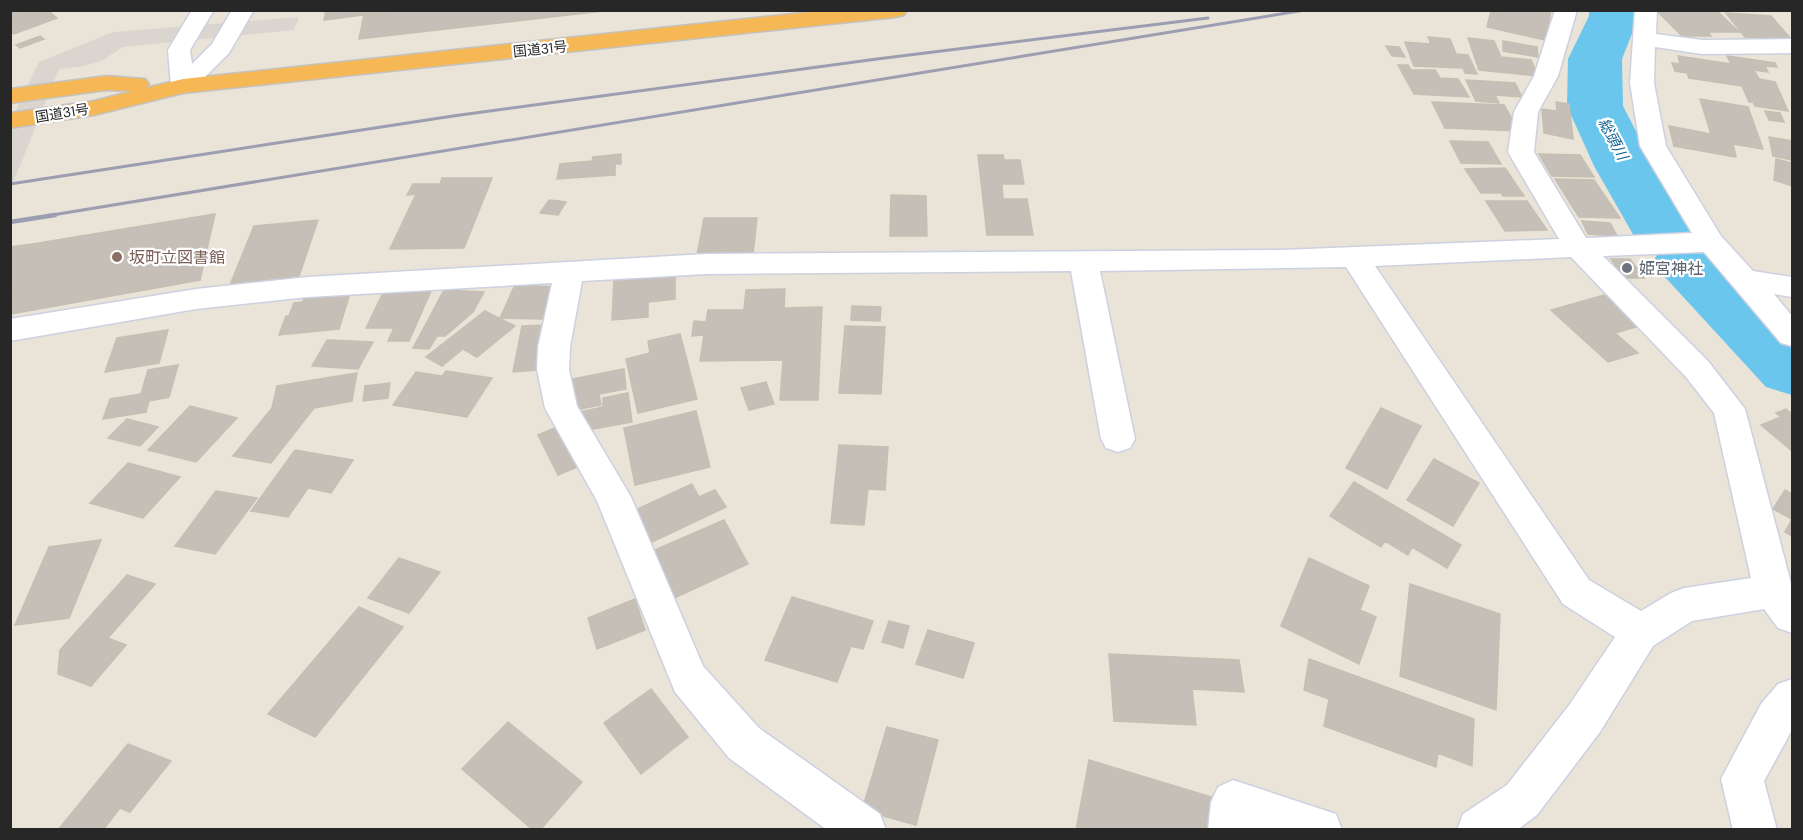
<svg xmlns="http://www.w3.org/2000/svg" width="1803" height="840" viewBox="0 0 1803 840" font-family="'DM Sans','Noto Sans JP',sans-serif">
<rect width="100%" height="100%" fill="#eae3d8"/>
<path fill="#dad6cf" d="M299,17L294,30L123,47L103,60L85,66L59,69L11,188V120L39,62L113,32Z"/>
<g fill="none" stroke-linecap="round" stroke-linejoin="round">
<path fill="#6ac6ec" fill-rule="evenodd" d="M1589,10H1639V16L1622,59L1623,106L1654,166L1693,228L1687,238L1710,244L1792,324V395L1766,387L1664,276L1654,260L1661,249L1638,243L1594,166L1567,106L1568,59L1589,16Z"/>
</g>
<path fill="#c5bfb8" stroke="#c5bfb2" stroke-width="1.5" d="M10,10H43L10,23Z
M43,10H47L57,18L14,34L10,32V23Z
M326,10H401L324,20Z
M401,10H612L359,39L364,15Z
M1504,10H1551L1545,40L1487,27L1491,11L1503,13Z
M1656,10H1716L1739,32H1708L1711,36H1682Z
M1726,13L1771,16L1791,39L1745,37Z
M40,36L44,39L20,48L16,45Z
M1428,37L1450,39L1456,54L1468,55L1477,74L1465,73L1463,68L1414,66L1405,42L1431,44Z
M1468,38L1494,41L1501,57L1531,60L1538,76L1479,70Z
M1503,41L1537,47L1538,57L1503,51Z
M1386,46L1399,47L1405,57L1392,56Z
M1678,56L1731,64L1727,56L1775,63L1777,67L1765,66L1768,72L1754,70L1759,79L1775,82L1788,111L1755,106L1753,102H1749L1742,86L1689,78L1687,73L1675,71L1672,63L1680,64Z
M1398,65H1408L1411,70H1435L1440,78L1458,79L1469,97L1414,94Z
M1466,80L1515,83L1522,97L1495,95L1499,103L1476,101Z
M1700,99L1748,107L1763,149L1733,144L1736,157L1674,146L1669,126L1711,134Z
M1432,102L1504,105L1519,131L1445,128Z
M1556,102L1569,104L1573,139L1544,133L1542,109L1557,111Z
M1765,111L1780,113L1784,122L1769,120Z
M1769,137L1792,141V160L1773,156Z
M1450,141L1488,142L1501,164L1461,163Z
M621,154V164H615V175L557,179L560,164L592,161L593,157Z
M1539,154L1580,155L1594,177L1552,176Z
M978,155H1003L1004,160H1020L1024,184H1002L1003,199H1027L1033,235H987Z
M1776,159L1792,163V186L1774,180Z
M1505,168L1524,196H1503L1501,193H1481L1465,169Z
M442,178H492L464,248L390,249L416,194L407,195L413,184H440Z
M1555,179L1594,180L1620,218L1579,217Z
M891,195L926,196L927,236H890Z
M549,200L559,201L566,202L558,215L540,213Z
M1486,201H1527L1547,230L1505,231Z
M215,214L200,280L10,314V303L33,244Z
M704,218H757L753,254L697,255Z
M318,220L298,279L230,285L254,226Z
M1582,221L1610,223L1617,236L1588,234Z
M33,244L24,270L10,303V247Z
M1611,259H1630L1644,278H1624Z
M675,273V299L648,302V317L612,320L614,279Z
M515,285L555,287L543,319L500,318Z
M785,289L784,308L822,307L818,400H780L783,360L700,361L704,335L692,336L694,321L706,322L708,310H744L746,290Z
M351,290L339,329L279,335L286,316H289L294,303L303,302L305,294Z
M444,290L484,292L473,312L445,336H437L429,349L413,348Z
M384,291H431L409,341H388L394,328H366Z
M1604,295L1640,326L1615,333L1638,353L1608,362L1551,310Z
M852,306L881,307L880,321L851,320Z
M485,311L515,326L477,357L463,349L442,366L426,357Z
M546,325L537,370L513,372L522,326Z
M845,326L885,327L881,394L839,393Z
M168,330L159,363L105,372L117,338Z
M680,334L697,399L638,413L626,359L650,353L648,341Z
M327,340L373,342L358,369L312,366Z
M178,365L169,397L149,401L146,412L103,419L110,399L141,394L148,370Z
M624,369L626,389L599,394L601,405L570,411L567,380Z
M446,371L492,378L467,417L393,405L416,372L442,376Z
M357,373L352,401L314,408L271,463L233,456L272,408L277,386Z
M766,382L774,404L749,410L741,388Z
M390,383L388,398L363,401L365,386Z
M628,393L632,422L582,431L580,412L603,407V398Z
M190,406L237,418L196,462L148,450Z
M1381,408L1421,426L1387,489L1346,468Z
M1786,409L1792,414V451L1761,425L1781,417L1776,413Z
M696,411L710,467L635,485L624,428Z
M127,419L158,427L140,446L108,438Z
M562,425L582,465L558,475L538,435Z
M839,445L888,447L885,490L868,489L864,525L831,523Z
M295,450L353,460L331,493L308,488L288,517L251,511Z
M1434,459L1479,483L1453,526L1407,500Z
M128,463L180,477L143,518L90,503Z
M1354,482L1461,545L1447,568L1412,547L1408,555L1385,541L1381,547L1330,516Z
M692,484L699,497L715,490L726,507L652,542L635,510Z
M1785,490L1792,494V536L1785,532L1792,519L1773,509Z
M216,491L257,498L215,554L175,546Z
M724,520L748,564L670,600L648,553Z
M101,540L69,618L15,625L49,547Z
M399,558L440,572L409,613L368,598Z
M1309,558L1369,586L1360,610L1376,617L1359,664L1281,626Z
M127,575L155,584L108,638L126,645L91,686L58,674L60,650Z
M1410,584L1500,614L1496,710L1400,676Z
M792,597L873,621L863,649L851,646L837,682L765,660Z
M635,599L645,630L597,649L588,618Z
M359,607L403,627L315,737L268,714Z
M889,621L909,626L903,648L882,642Z
M928,630L974,643L963,678L916,664Z
M1109,654L1239,660L1244,692L1192,689L1196,725L1114,721Z
M1309,659L1474,719L1472,766L1438,753L1436,767L1324,726L1329,699L1304,690Z
M651,689L688,737L641,774L604,723Z
M508,722L582,782L540,830H533L462,769Z
M887,727L938,740L916,825L862,810Z
M128,744L171,761L130,812L120,808L103,830H58Z
M1089,760L1218,799L1215,830H1076Z"/>
<g fill="none" stroke-linecap="round" stroke-linejoin="round">
<defs>
<path id="minor" d="M1555,10H1577L1558,76L1538,112L1534,152L1586,238L1692,233L1640,146L1630,83L1635,10H1657L1656,34L1702,40L1792,39V53L1702,54L1655,47L1654,83L1666,146L1721,236L1753,271L1792,277V297L1774,294L1792,316V346L1781,343L1704,252L1603,256L1708,361L1745,409L1792,587V633L1778,628L1764,609L1692,621L1653,646L1600,732L1537,815L1517,830H1457L1463,814L1507,785L1570,704L1615,637L1563,604L1346,267L1100,271L1135,439L1130,448L1118,452L1106,448L1101,439L1071,271L706,274L582,281L570,347L569,370L577,406L631,497L703,666L759,728L880,814L886,830H827L729,758L675,692L597,501L545,408L537,370L538,347L552,283L308,297L196,309L10,341V319L196,289L308,277L706,254L1281,250L1559,239L1508,152L1514,112L1534,76ZM1571,257L1686,377L1714,413L1751,578L1684,588L1671,593L1641,611L1589,580L1375,266Z
M1792,679V730L1764,781L1777,830H1733L1721,779L1761,704L1778,684Z
M1233,780L1336,814L1342,830H1208L1211,802L1218,787Z"/>
<path id="secondary" d="M192,10H214L190,50L192,64L212,44L232,10H254L229,53L191,91L183,93L175,91L171,86L168,50Z"/>
<path id="trunk" d="M829,10H907L904,15L896,17L183,93L94,115L10,128V113L94,101L133,91L106,90L10,103V89L106,76L145,79L149,84L146,88L183,79Z"/>
</defs>
<use href="#minor" stroke="#cdd0e0" stroke-width="3"/>
<use href="#secondary" stroke="#cdd0e0" stroke-width="3"/>
<use href="#trunk" stroke="#c3c3c3" stroke-width="3"/>
<use href="#minor" fill="#fff" fill-rule="evenodd"/>
<use href="#secondary" fill="#fff" fill-rule="evenodd"/>
<use href="#trunk" fill="#f5b854" fill-rule="evenodd"/>
<path stroke="#9b9eb1" stroke-width="3" d="M10,184L453,116L877,59L1208,18
M46,216L1305,10"/>
<path stroke="#9b9eb1" stroke-width="4.5" d="M10,222L55,215"/>
</g>
<circle fill="#8d6e63" stroke="#fff" stroke-width="2" cx="117" cy="257" r="6"/>
<circle fill="#6b7280" stroke="#fff" stroke-width="2" cx="1627" cy="268" r="6"/>
<g text-anchor="middle" stroke-width="4.5" stroke-linejoin="round" paint-order="stroke">
<g font-size="14" fill="#272727" stroke="#fff">
<text transform="translate(540 49) rotate(-6)" y="5">国道31号</text>
<text transform="translate(62 113) rotate(-9)" y="5">国道31号</text>
</g>
<g font-size="15" font-style="italic" fill="#0e6194" stroke="#fff">
<text transform="translate(1613 139) rotate(62)" y="5">総頭川</text>
</g>
<g font-size="16" fill="#785e54" stroke="#fff" text-anchor="start">
<text x="129" y="263">坂町立図書館</text>
</g>
<g font-size="16" fill="#5b616d" stroke="#fff" text-anchor="start">
<text x="1639" y="274">姫宮神社</text>
</g>
</g>
<rect width="1803" height="840" fill="none" stroke="#272727" stroke-width="24"/>
</svg>
